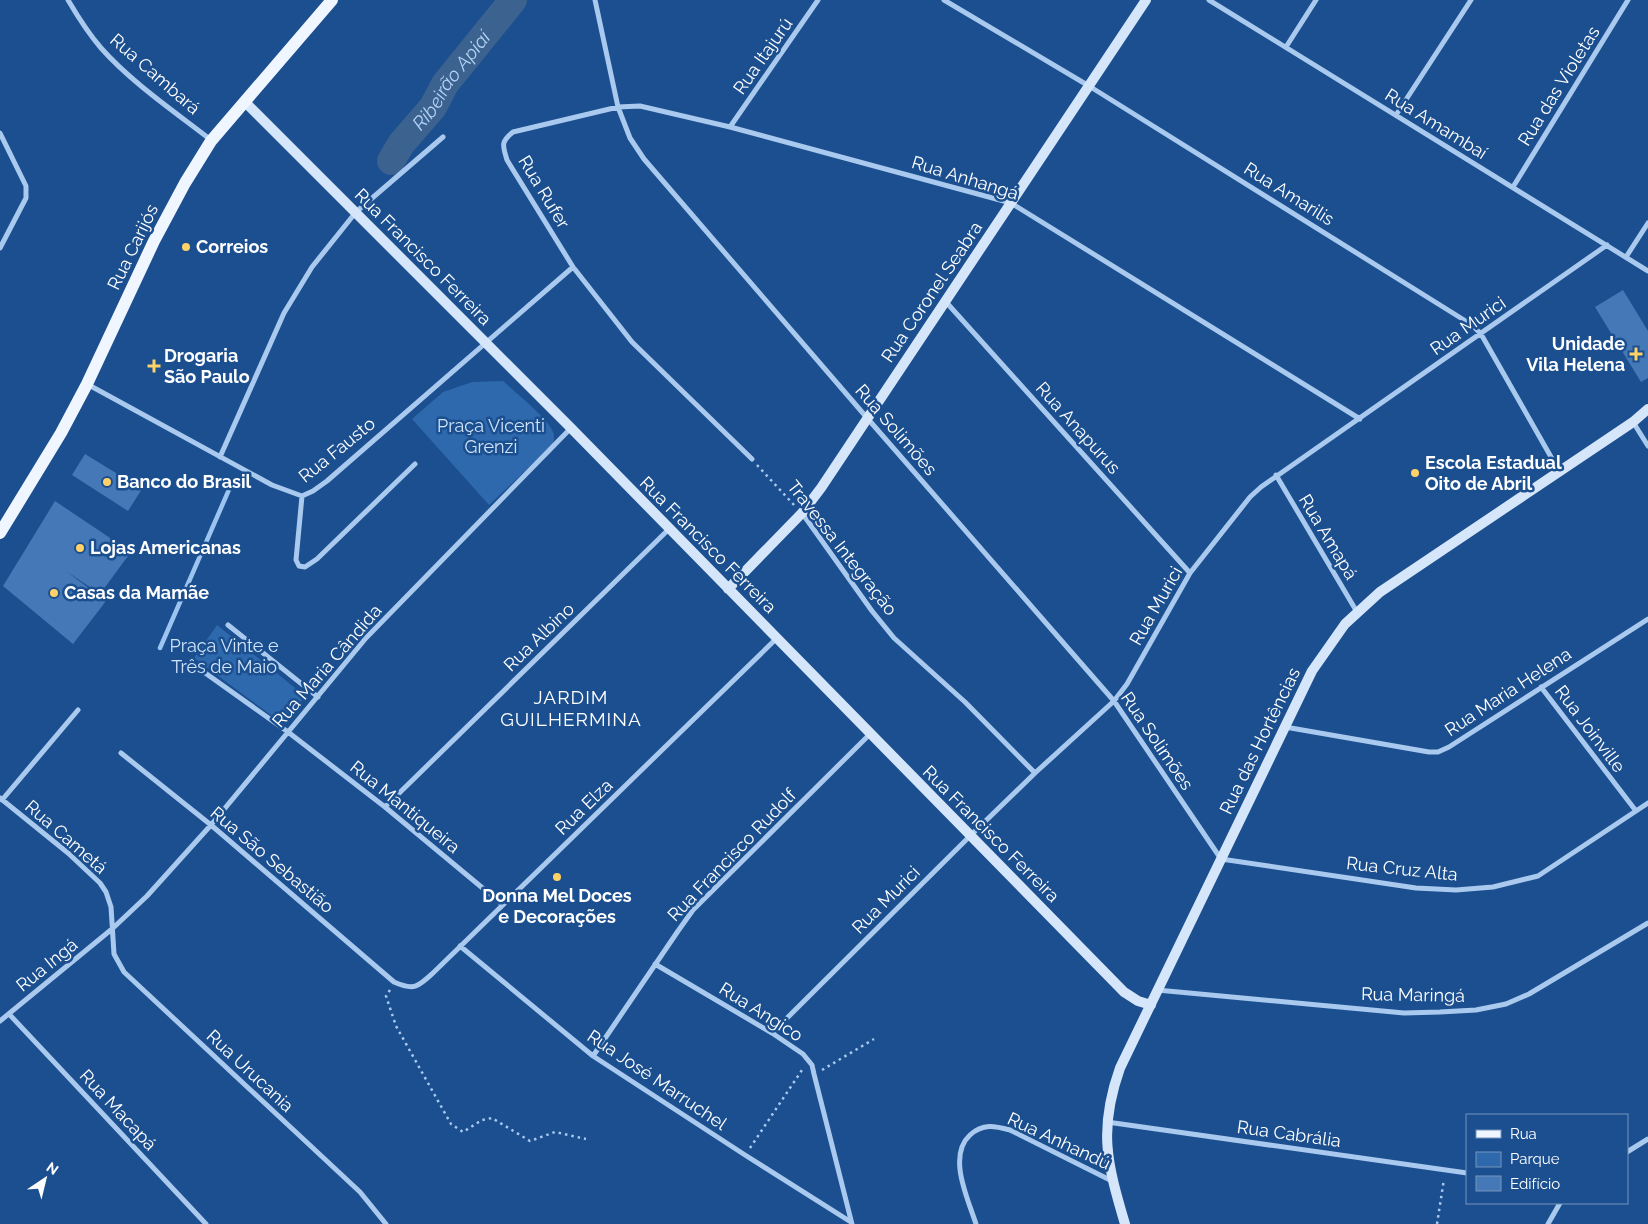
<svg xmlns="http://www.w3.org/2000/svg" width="1648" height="1224" viewBox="0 0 1648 1224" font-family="Raleway,sans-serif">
<rect width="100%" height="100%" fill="#1b4f8f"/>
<path fill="#2e69ad" d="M503,381C514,391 547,418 552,430C555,435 554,440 553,445L489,505L412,419L443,392L472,382Z
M217,625L305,696L283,724L194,658Z"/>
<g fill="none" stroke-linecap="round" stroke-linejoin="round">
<path stroke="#9cc4f0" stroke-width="4.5" d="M160,648L231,485"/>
<path stroke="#3c6290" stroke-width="28" id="s1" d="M391,161L401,144L433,107L445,84L513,0"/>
</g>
<path fill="#4478b7" d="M1623,290L1648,331V378L1641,382L1595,307Z
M85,454L142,489L128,511L72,475Z
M55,501L131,552L100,594L66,571L106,601L73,644L3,586Z"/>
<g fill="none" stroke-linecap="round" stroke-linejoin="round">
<path stroke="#a9c9ee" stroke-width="2.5" stroke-dasharray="2.5 4" stroke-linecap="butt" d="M757,465L794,505
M390,990L386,996L396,1026L451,1124L463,1132L482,1120L492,1118L530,1141L555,1132L586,1139
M822,1070L874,1039
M750,1148L802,1070
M1437,1224L1444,1179"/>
<path stroke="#a9c9ee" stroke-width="5" d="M68,0C78,17 88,33 101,48C131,82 175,112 211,140
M595,0L618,107L630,138L644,159L868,419L1114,701L1221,859L1416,888L1456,890L1493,887L1538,876L1648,803
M944,0L1089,86L1472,325L1481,334L1559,471
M1209,0L1648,271
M1286,47L1316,0
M1396,115L1471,0
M730,127L818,0
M0,133L26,186V198L0,248
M1513,187L1628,0
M1626,257L1648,223
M946,302L1190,573
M87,384L272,485L302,496L313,491L327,481L573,267
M1633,422L1648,446
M220,457L284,313L312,267L356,212L443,137
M752,459L632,342L573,267L507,160C503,146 500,142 513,132L618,107L640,106L730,127L1011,203L1360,419
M1276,475L1357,612
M302,496L296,560L299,566L305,567L317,559L415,464
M802,513L872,611L894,638L965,702L1035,773
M228,625L318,697
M194,665L288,732L385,807L503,905
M1541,687L1636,811
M1285,727L1429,752H1438L1449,747L1648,619
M121,753L211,825L394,982C414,991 418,987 433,973L777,638
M0,798L68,853L100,883L106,892L111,907L114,954L124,972L360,1192L386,1224
M2,800L78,710
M385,807L669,529
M460,946L593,1056L745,1155L851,1222
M655,964L772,1033L803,1054L812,1065L814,1074L852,1224
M1157,990L1404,1013L1440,1012L1476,1010L1506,1004L1529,994L1648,923
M9,1014L206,1224
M0,1021L112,929L147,896L211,825L366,638L571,428
M772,1033L970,836L1035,773L1114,701L1127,684L1190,573L1250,497L1261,487L1607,245
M593,1056L678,931L693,910L870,734
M1107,1122L1467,1173
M1627,1152L1648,1139
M976,1224C968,1199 947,1156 970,1135C983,1123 995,1126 1010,1130L1112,1181
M1548,1224L1560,1203"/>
<path stroke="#d6e6fa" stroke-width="10" d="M245,102L571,428L1124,992L1138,1001L1151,1005
M728,589L802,513L821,488L1146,0
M1125,1224C1107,1163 1098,1130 1120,1068L1312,671L1345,624L1380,592L1633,422L1648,409"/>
<path stroke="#f0f6ff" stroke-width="12" d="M0,533L61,433L87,384L154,241L185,183L211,141L332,0"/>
</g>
<g fill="#ffd166" stroke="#1b4f8f" stroke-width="2">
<circle cx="186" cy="247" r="5"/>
<path d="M1633.5 346.5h5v5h5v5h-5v5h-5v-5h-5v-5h5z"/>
<path d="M151.5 358.5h5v5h5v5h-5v5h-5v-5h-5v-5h5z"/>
<circle cx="1415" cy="473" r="5"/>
<circle cx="107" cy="482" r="5"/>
<circle cx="80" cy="548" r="5"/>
<circle cx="54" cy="593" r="5"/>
<circle cx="557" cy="877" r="5"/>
</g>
<g text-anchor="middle" stroke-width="5" stroke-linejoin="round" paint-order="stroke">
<g font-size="18" fill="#fff" stroke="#1b4f8f">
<text transform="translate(763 56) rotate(-55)" y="6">Rua Itajurú</text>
<text transform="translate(155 74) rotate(41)" y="6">Rua Cambará</text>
<text transform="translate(1559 86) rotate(-58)" y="6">Rua das Violetas</text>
<text transform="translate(1436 124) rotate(32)" y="6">Rua Amambaí</text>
<text transform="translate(965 178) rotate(17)" y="6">Rua Anhangá</text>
<text transform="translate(544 192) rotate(59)" y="6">Rua Rufer</text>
<text transform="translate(1289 194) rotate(32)" y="6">Rua Amarilis</text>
<text transform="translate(133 247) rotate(-64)" y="6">Rua Carijós</text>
<text transform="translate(423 257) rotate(45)" y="6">Rua Francisco Ferreira</text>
<text transform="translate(932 292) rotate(-56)" y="6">Rua Coronel Seabra</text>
<text transform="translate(1468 326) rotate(-35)" y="6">Rua Murici</text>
<text transform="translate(1078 428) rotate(48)" y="6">Rua Anapurus</text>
<text transform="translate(896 430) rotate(49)" y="6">Rua Solimões</text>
<text transform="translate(337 450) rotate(-39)" y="6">Rua Fausto</text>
<text transform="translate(1328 537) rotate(59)" y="6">Rua Amapá</text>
<text transform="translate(708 545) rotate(45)" y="6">Rua Francisco Ferreira</text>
<text transform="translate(842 548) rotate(52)" y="6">Travessa Integração</text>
<text transform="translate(1156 606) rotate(-60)" y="6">Rua Murici</text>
<text transform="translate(539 637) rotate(-44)" y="6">Rua Albino</text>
<text transform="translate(327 666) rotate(-49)" y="6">Rua Maria Cândida</text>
<text transform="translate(1508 692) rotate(-33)" y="6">Rua Maria Helena</text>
<text transform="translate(1590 729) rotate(53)" y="6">Rua Joinville</text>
<text transform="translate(1157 741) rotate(56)" y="6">Rua Solimões</text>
<text transform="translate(1260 741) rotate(-64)" y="6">Rua das Hortências</text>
<text transform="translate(405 807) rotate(39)" y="6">Rua Mantiqueira</text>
<text transform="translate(584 807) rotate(-44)" y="6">Rua Elza</text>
<text transform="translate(991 834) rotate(45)" y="6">Rua Francisco Ferreira</text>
<text transform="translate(66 837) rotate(41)" y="6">Rua Cametá</text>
<text transform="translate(732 855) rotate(-46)" y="6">Rua Francisco Rudolf</text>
<text transform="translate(272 860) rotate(40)" y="6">Rua São Sebastião</text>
<text transform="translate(1402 869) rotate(6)" y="6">Rua Cruz Alta</text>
<text transform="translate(886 900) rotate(-45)" y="6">Rua Murici</text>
<text transform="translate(47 965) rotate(-39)" y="6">Rua Ingá</text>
<text transform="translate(1413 995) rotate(1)" y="6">Rua Maringá</text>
<text transform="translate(761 1012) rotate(32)" y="6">Rua Angico</text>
<text transform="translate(250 1071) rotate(43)" y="6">Rua Urucania</text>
<text transform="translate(657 1080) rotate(34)" y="6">Rua José Marruchel</text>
<text transform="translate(118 1110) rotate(47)" y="6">Rua Macapá</text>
<text transform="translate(1289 1134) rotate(8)" y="6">Rua Cabrália</text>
<text transform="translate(1059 1141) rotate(25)" y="6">Rua Anhandú</text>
</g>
<g font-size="18" font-weight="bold" fill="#fff" stroke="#1b4f8f" text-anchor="start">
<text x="196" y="253">Correios</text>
<text x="1625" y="350" text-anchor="end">Unidade<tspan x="1625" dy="21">Vila Helena</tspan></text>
<text x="164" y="362">Drogaria<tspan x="164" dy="21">São Paulo</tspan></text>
<text x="1425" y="469">Escola Estadual<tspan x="1425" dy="21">Oito de Abril</tspan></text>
<text x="117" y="488">Banco do Brasil</text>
<text x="90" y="554">Lojas Americanas</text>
<text x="64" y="599">Casas da Mamãe</text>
<text x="557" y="902" text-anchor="middle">Donna Mel Doces<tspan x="557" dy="21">e Decorações</tspan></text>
</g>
<g font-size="18" fill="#cfe3fa" stroke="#1b4f8f">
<text x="491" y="432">Praça Vicenti<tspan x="491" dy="21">Grenzi</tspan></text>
<text x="224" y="652">Praça Vinte e<tspan x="224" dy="21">Três de Maio</tspan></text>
</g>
<g font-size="19" font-style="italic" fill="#b5d3f5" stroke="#1b4f8f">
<text dy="7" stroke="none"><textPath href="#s1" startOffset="101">Ribeirão Apiaí</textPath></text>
</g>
<g font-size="19" letter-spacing="1" fill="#fff" stroke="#1b4f8f">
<text x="571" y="704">JARDIM<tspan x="571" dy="22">GUILHERMINA</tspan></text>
</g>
</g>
<rect x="1466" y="1114" width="162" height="90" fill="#1b4f8f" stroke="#7695bc"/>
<rect x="1476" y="1130" width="25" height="8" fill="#f0f6ff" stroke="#7695bc"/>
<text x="1510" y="1139" font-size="15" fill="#ffffff">Rua</text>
<rect x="1476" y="1152" width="25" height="15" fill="#2e69ad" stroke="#7695bc"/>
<text x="1510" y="1164" font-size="15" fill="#ffffff">Parque</text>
<rect x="1476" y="1176" width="25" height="15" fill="#4478b7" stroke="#7695bc"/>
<text x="1510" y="1189" font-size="15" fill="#ffffff">Edifício</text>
<g transform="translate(45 1179) rotate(35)" stroke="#1b4f8f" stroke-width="4" paint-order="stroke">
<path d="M0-4L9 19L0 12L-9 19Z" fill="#ffffff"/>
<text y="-8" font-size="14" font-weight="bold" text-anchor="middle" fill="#ffffff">N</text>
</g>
</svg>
